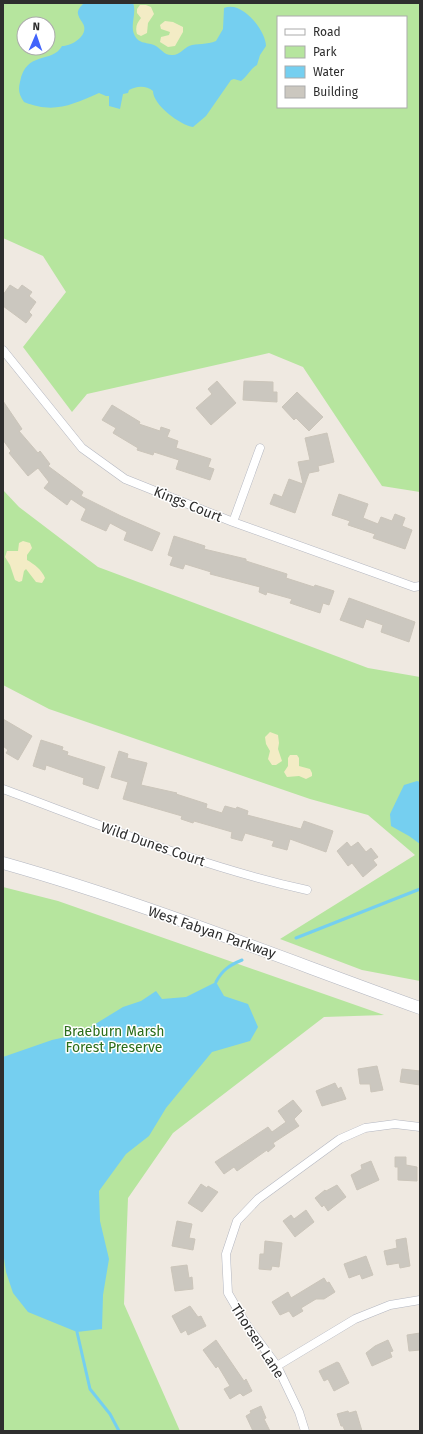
<svg xmlns="http://www.w3.org/2000/svg" width="423" height="1434" viewBox="0 0 423 1434" font-family="'Fira Sans',sans-serif">
<rect width="100%" height="100%" fill="#efe9e1"/>
<path fill="#b6e59e" fill-rule="evenodd" d="M3,3H420V492L382,486L303,367L269,353L87,394L72,412L23,347L66,292L43,256L3,238ZM278,17H406V107H278ZM24,24H48V48H24Z
M3,490L19,507L98,567L368,668L420,677V981L362,970L280,939L415,855L368,815L310,799L49,709L3,685Z
M3,887L58,901L384,1015L324,1017L173,1133L128,1198L124,1304L180,1431H3Z"/>
<path fill="#f3ecc5" d="M140,5H146L151,7L154,14L148,23L147,33L141,36L137,34C135,27 137,23 141,18L137,13V9Z
M165,21L173,22L183,27V32L175,46L168,47L160,42L161,37L169,35L170,32L161,29L160,25Z
M23,541L30,543L32,548L27,555V560C34,564 42,570 45,578L42,583L36,582L26,569L24,571L22,581L19,582L15,580L10,565L5,557L7,551H18L19,543Z
M270,732L278,735L279,743L278,749L282,761L276,765H272L268,759L270,751L266,744L265,737Z
M290,755H297L299,758V766L310,769L312,773V776L306,779L299,776L287,777L284,772L288,766V758Z"/>
<path fill="#75cff0" d="M84,3H133C137,13 130,24 134,34C138,44 146,42 154,45C161,48 164,56 173,55C179,55 183,49 189,46C197,43 207,45 216,41L223,29L224,8C243,0 266,32 266,46L260,55L257,65C250,69 248,76 241,81L234,79L231,80L206,116L193,127C180,125 153,105 153,91C146,85 136,86 129,90L128,93L123,94L120,109L109,106V96H106L99,93C71,105 54,114 24,102C19,95 18,90 20,82C26,50 52,64 62,46C71,46 87,37 84,26C83,22 79,19 78,14C77,10 81,6 84,3Z
M417,781L420,782V844L409,836L391,826L390,814L404,785Z
M216,982L224,996L248,1004L258,1027L250,1041L212,1052L166,1108L149,1136L126,1154L99,1191L100,1221L109,1259L103,1295L102,1329L77,1332L28,1312L13,1293L6,1272L3,1251V1057L52,1040L79,1034L123,1007L141,1001L156,991L162,999L186,997Z"/>
<g fill="none" stroke-linecap="round" stroke-linejoin="round">
<path stroke="#75cff0" stroke-width="3" d="M296,938L420,889
M216,982C222,970 230,965 242,960
M77,1332L90,1389L110,1414L119,1431"/>
</g>
<path fill="#cbc7bf" stroke="#cbc5ba" d="M10,285L18,290L22,285L32,292L29,296L36,302L29,312L32,315L26,323L3,306V295Z
M217,381L236,403L211,425L196,408L212,394L208,389Z
M244,381L273,382V392H277V402L243,400Z
M297,392L323,417L309,431L296,418L294,420L282,407Z
M3,401L22,429L19,431L38,453L40,451L50,464L48,466L83,492L81,496L121,516L160,533L152,551L124,540L127,532L110,523L106,531L81,520L86,509L71,499L67,505L44,488L49,482L38,468L28,476L9,453L11,451L3,440Z
M112,405L140,422L139,424L160,431L161,427L170,430L167,437L178,441L176,448L211,459L208,467L214,469L210,480L176,469L179,460L154,452L153,455L137,450L138,448L113,433L116,428L102,420Z
M327,433L334,462L318,466L319,471L309,473L295,513L270,504L274,494L282,497L289,479L303,484L298,462L310,460L305,438Z
M339,494L368,504L363,518L378,524L381,517L392,521L395,514L405,518L402,526L412,530L405,549L373,538L375,534L348,525L350,521L332,515Z
M174,536L205,546L204,549L246,559V561L287,574L286,578L314,587L315,585L334,591L329,605L323,603L320,613L290,603L292,599L267,592L266,595L259,592L260,587L210,574L211,572L185,564L183,569L170,565L173,557L168,555Z
M349,598L415,622L409,642L381,632L383,625L366,619L363,628L340,620Z
M3,719L32,736L18,760L6,753L8,750L3,746Z
M41,740L63,747L62,750L68,752L67,755L105,767L98,789L83,784L84,778L69,773L46,765L45,770L33,766Z
M119,751L128,754L127,758L147,763L141,785L177,793L176,794L207,804L206,808L222,813L225,806L236,809L237,807L248,811L247,815L301,829L304,821L333,831L326,852L290,839L287,850L272,846L274,841L245,833L242,841L231,838L232,832L194,821L193,823L181,819L182,816L123,799L128,782L111,777Z
M347,842L351,847L358,842L366,852L371,848L378,857L373,860L377,865L363,877L352,863L348,866L337,851Z
M377,1066L383,1090L371,1092L370,1084H360L358,1069Z
M402,1069L420,1071V1085L400,1082Z
M335,1083L338,1089L341,1087L346,1099L322,1106L316,1091Z
M293,1100L302,1111L294,1119L299,1126L273,1143L275,1146L268,1152L267,1150L237,1171L234,1167L224,1174L215,1162L268,1127L272,1132L286,1122L278,1111Z
M395,1157H406V1165L417,1167V1181L398,1180V1167H395Z
M371,1161L379,1180L357,1190L351,1175L362,1169L361,1165Z
M201,1184L207,1188L208,1186L218,1192L202,1212L188,1203Z
M337,1185L346,1197L328,1211L324,1205L322,1207L315,1198L325,1190L326,1191Z
M306,1210L314,1222L295,1237L283,1221L291,1215L294,1219Z
M177,1221L192,1224L189,1238L195,1239L193,1250L172,1246Z
M406,1238L410,1266L400,1268L399,1263L387,1265L384,1251L397,1248L396,1240Z
M265,1241L282,1243L279,1267L272,1266L271,1270L259,1269L260,1254H264Z
M366,1256L373,1275L362,1279L360,1274L349,1278L344,1264Z
M187,1265L189,1278L192,1277L193,1289L175,1291L171,1267Z
M324,1278L327,1283L329,1282L335,1292L324,1299H316L301,1308L303,1311L293,1317L289,1311L280,1315L272,1302L288,1292L291,1298Z
M190,1306L198,1317L201,1316L206,1326L188,1335L186,1330L181,1333L172,1316Z
M420,1333V1350L409,1351L407,1335Z
M216,1340L244,1381L246,1379L252,1391L243,1396L240,1393L230,1399L224,1389L230,1386L218,1366L216,1368L203,1350Z
M388,1340L393,1351L390,1352L392,1357L372,1366L366,1353L375,1346Z
M337,1362L339,1363L349,1383L334,1391L328,1379L324,1381L319,1371Z
M261,1406L266,1418L264,1419L270,1431H253L246,1416L251,1413L250,1411Z
M348,1411L349,1413L356,1411L362,1431H345L343,1426H341L337,1414Z"/>
<g fill="none" stroke-linecap="round" stroke-linejoin="round">
<defs>
<path id="minor" d="M3,350L82,448L125,479L233,522L414,587L420,586
M233,522L260,448
M3,789C103,826 202,867 307,890
M277,1366L355,1319L390,1305L420,1300
M305,1431L299,1412L277,1366L246,1324L228,1293L226,1254L237,1221L258,1199L340,1139L365,1128L395,1124L420,1127"/>
<path id="secondary" d="M3,863C145,903 281,958 420,1008"/>
</defs>
<use href="#minor" stroke="#b4b7c1" stroke-width="9"/>
<use href="#secondary" stroke="#b4b7c1" stroke-width="13"/>
<use href="#minor" stroke="#fff" stroke-width="8"/>
<use href="#secondary" stroke="#fff" stroke-width="12"/>
</g>
<g text-anchor="middle" stroke-width="3" stroke-linejoin="round" paint-order="stroke">
<g font-size="14" fill="#2e2e2e" stroke="#fff">
<text transform="translate(188 504) rotate(22)" y="5">Kings Court</text>
<text transform="translate(153 844) rotate(19)" y="5">Wild Dunes Court</text>
<text transform="translate(212 932) rotate(19)" y="5">West Fabyan Parkway</text>
<text transform="translate(258 1341) rotate(57)" y="5">Thorsen Lane</text>
</g>
<g font-size="14" fill="#2c6e1b" stroke="#fff">
<text x="114" y="1036">Braeburn Marsh<tspan x="114" dy="16">Forest Preserve</tspan></text>
</g>
</g>
<rect width="423" height="1434" fill="none" stroke="#2e2e2e" stroke-width="8"/>
<rect x="277" y="16" width="130" height="92" fill="#ffffff" stroke="#ababab"/>
<rect x="285" y="29" width="20" height="6" fill="#ffffff" stroke="#ababab"/>
<text x="313" y="36" font-size="12" fill="#2e2e2e">Road</text>
<rect x="285" y="46" width="20" height="12" fill="#b6e59e" stroke="#ababab"/>
<text x="313" y="56" font-size="12" fill="#2e2e2e">Park</text>
<rect x="285" y="66" width="20" height="12" fill="#75cff0" stroke="#ababab"/>
<text x="313" y="76" font-size="12" fill="#2e2e2e">Water</text>
<rect x="285" y="86" width="20" height="12" fill="#cbc7bf" stroke="#ababab"/>
<text x="313" y="96" font-size="12" fill="#2e2e2e">Building</text>
<g transform="translate(36 36) rotate(2)"><circle r="19" fill="#ffffff" stroke="#ababab"/>
<path d="M0-3L7 15L0 10L-7 15Z" fill="#4264fb"/>
<text y="-6" font-size="11" font-weight="bold" text-anchor="middle" fill="#2e2e2e">N</text>
</g>
</svg>
